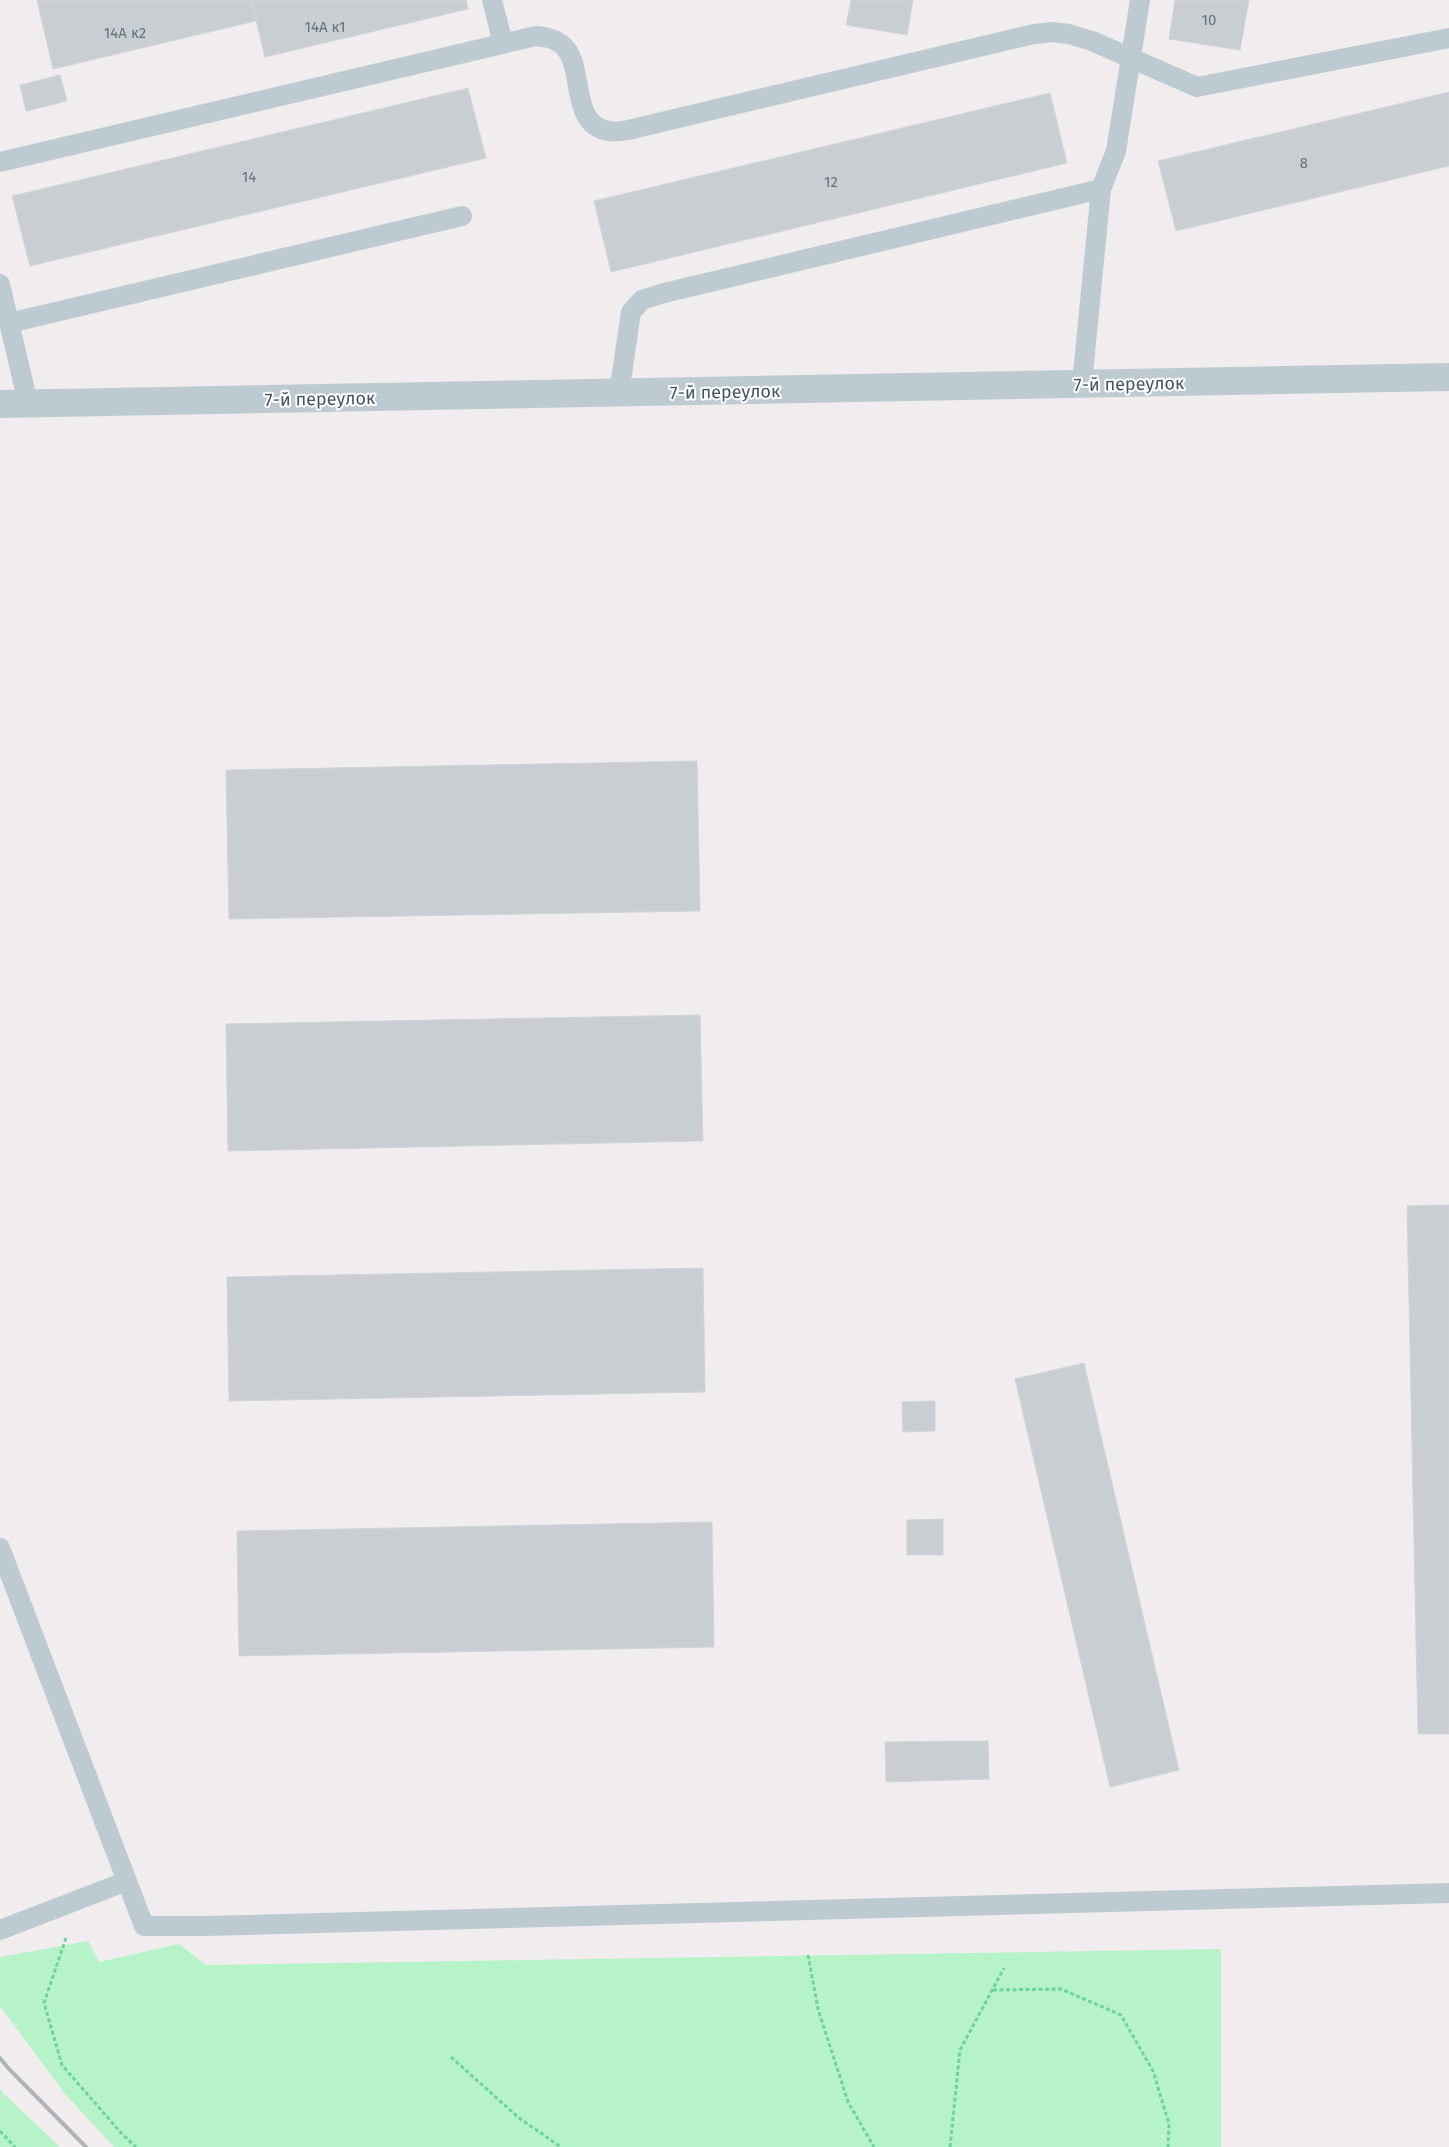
<svg xmlns="http://www.w3.org/2000/svg" width="1449" height="2147" viewBox="0 0 1449 2147" font-family="'Fira Sans',sans-serif">
<rect width="100%" height="100%" fill="#f1edee"/>
<path fill="#b7f3c9" d="M88,1941L99,1962L179,1944L206,1965L1221,1949V2147H114L65,2094L0,2006V1957Z
M0,2089L5,2095L60,2147H0Z"/>
<path fill="#c9ced3" stroke="#d1d5da" d="M37,0H251L256,21L53,69Z
M251,0H466L468,9L265,57Z
M851,0H913L907,35L846,25Z
M1175,0H1249L1240,50L1169,39Z
M60,75L67,101L26,111L20,85Z
M468,88L486,158L30,266L12,196Z
M1449,92V166L1176,231L1158,161Z
M1050,93L1067,163L611,272L594,201Z
M697,761L700,911L229,919L226,770Z
M700,1015L703,1141L228,1151L226,1024Z
M1449,1205V1734H1418L1407,1206Z
M703,1268L705,1392L229,1401L227,1277Z
M1084,1363L1179,1770L1110,1787L1015,1379Z
M935,1401V1431L903,1432L902,1402Z
M943,1519V1555H907V1520Z
M712,1522L714,1647L239,1656L237,1531Z
M988,1741L989,1779L886,1782L885,1742Z"/>
<g fill="none" stroke-linecap="round" stroke-linejoin="round">
<path stroke="#6cd498" stroke-width="3" stroke-dasharray="4 2.5" stroke-linecap="butt" d="M66,1938L44,2003L62,2065L122,2134L136,2147
M808,1955L818,2009L848,2102L874,2147
M993,1990L1061,1989L1121,2015L1153,2071L1169,2124L1168,2147
M451,2057L519,2118L561,2147
M0,2131L15,2147
M950,2147L960,2050L1004,1968"/>
<path stroke="#bdcad2" stroke-width="20" d="M492,0L503,43
M0,162L536,36C545,37 553,38 561,44C587,63 567,125 609,131C614,132 622,131 628,130L1034,34L1053,32L1069,34L1092,41L1197,87L1449,38
M0,284L28,403
M9,323L462,216
M1082,384L1101,189L1116,151L1140,0
M619,394L631,312L642,300L664,293L1101,189
M0,1548L144,1926H205L1449,1893
M0,1930L127,1881"/>
<path stroke="#bdcad2" stroke-width="28" d="M0,404L1449,377"/>
<path stroke="#afb4b9" stroke-width="4" d="M0,2058L9,2069L86,2147"/>
</g>
<g text-anchor="middle" stroke-width="4" stroke-linejoin="round" paint-order="stroke">
<g font-size="15" fill="#65727a">
<text x="1209" y="25">10</text>
<text x="325" y="32">14А к1</text>
<text x="125" y="38">14А к2</text>
<text x="1304" y="168">8</text>
<text x="249" y="182">14</text>
<text x="831" y="187">12</text>
</g>
<g font-size="18" fill="#44545d" stroke="#fff">
<text transform="translate(1129 384) rotate(-1)" y="6">7-й переулок</text>
<text transform="translate(725 392) rotate(-1)" y="6">7-й переулок</text>
<text transform="translate(320 399) rotate(-1)" y="6">7-й переулок</text>
</g>
</g>
</svg>
